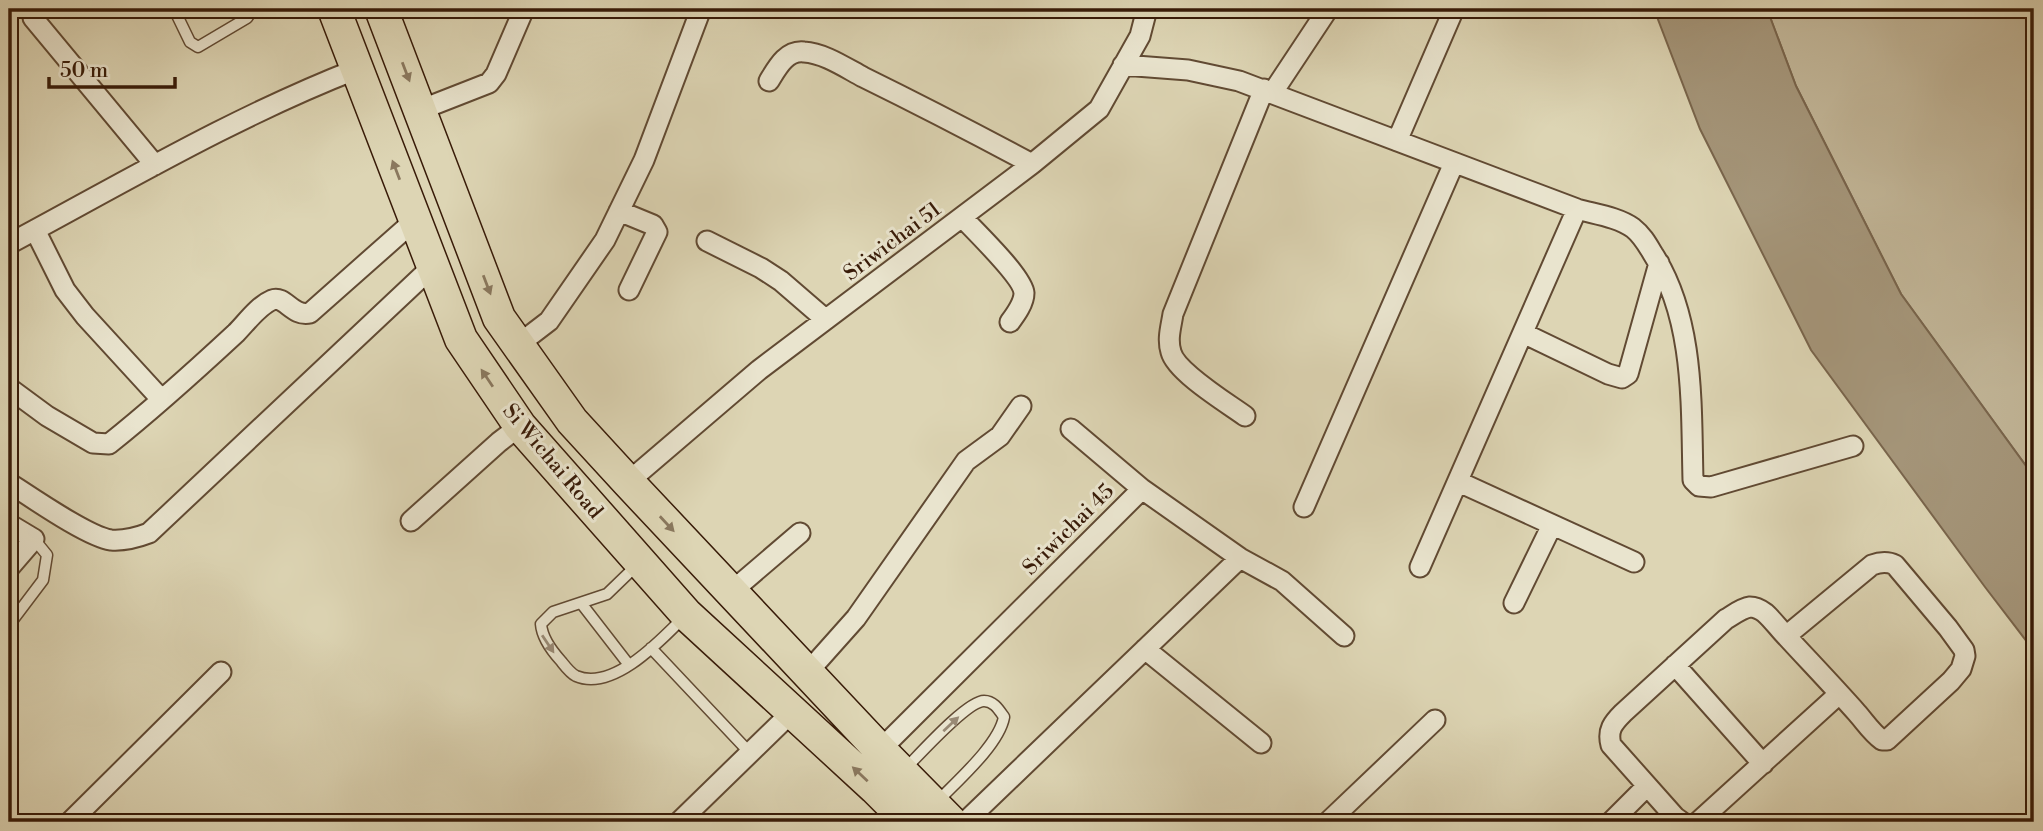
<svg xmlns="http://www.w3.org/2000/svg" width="2043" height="831" viewBox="0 0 2043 831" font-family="'Libre Bodoni',serif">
<rect width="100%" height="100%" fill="#ddd5b4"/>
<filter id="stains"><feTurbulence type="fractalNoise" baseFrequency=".00286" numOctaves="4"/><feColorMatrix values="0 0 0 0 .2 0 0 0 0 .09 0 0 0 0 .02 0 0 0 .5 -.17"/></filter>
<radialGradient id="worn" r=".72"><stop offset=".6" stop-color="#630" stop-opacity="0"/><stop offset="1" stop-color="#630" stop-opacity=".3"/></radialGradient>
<path fill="#c1b597" stroke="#7c6850" stroke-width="2" d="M1767,9H2034V477L1901,294L1796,86Z"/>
<path fill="#a5967a" stroke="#79654c" stroke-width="2" d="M1654,9H1767L1796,86L1901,294L2034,477V651L1985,587L1811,350L1700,129Z"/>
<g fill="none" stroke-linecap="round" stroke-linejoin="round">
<defs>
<path id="service" d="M174,9L190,42L198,47L247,18L253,9
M637,565L607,594L553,612L541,624C542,638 551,650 561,661C565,666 570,673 576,676C613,692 661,640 684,617
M581,603L629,665
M9,625L43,580L47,555L34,539
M651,648L750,753
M905,769C919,755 967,701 984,701C994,701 999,710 1004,717C999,745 956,782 936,803"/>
<path id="minor" d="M33,18L155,165
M1123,65L1188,70L1239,81L1577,209C1594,214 1618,217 1633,228C1642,235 1647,244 1653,254C1695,319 1691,405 1693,480L1699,486L1711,487L1853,446
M769,81C777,68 786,50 804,52C824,53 846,68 863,77C920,105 976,134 1032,164
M1273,92L1328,9
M420,110L489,83L496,74L524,9
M1397,141L1454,9
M619,211L653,225L657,232L629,290
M962,217C974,230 1023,277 1024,293C1024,303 1016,314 1010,322
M35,230L65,290L85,316L161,399
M707,241L761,268L781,281L825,319
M9,244C123,183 236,116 357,69
M1523,333L1608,374L1622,378L1628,374L1659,263
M519,344L549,321L605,240L644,160L701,9
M9,388L47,416L93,443L109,444C153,409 195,371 236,333C246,323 258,306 272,300C285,295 292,317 310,313L415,220
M1245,416C1227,403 1176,372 1171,352C1167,339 1171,327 1173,314L1264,89
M1071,429L1142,489
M628,482L759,370L1032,164L1099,109L1140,36L1147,9
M1459,482L1634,562
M9,483C31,497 88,537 111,540C125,541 136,538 149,533L433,266
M1304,507L1454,163
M411,521L499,442L520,426
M9,524L34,539L9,568
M1420,567L1577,209
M731,592L800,533
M1514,603L1552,525
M1145,649L1261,743
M1675,665L1763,764
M807,673L856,618L966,461L1000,436L1021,406
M880,750L1142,489L1240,558L1282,581L1344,636
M70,822L221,672
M679,822L792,712
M965,822L1240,558
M1328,822L1435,720
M1611,822L1647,786
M1682,822L1675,817L1611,745C1607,730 1613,723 1623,713L1726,619C1733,615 1742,608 1750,607C1756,607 1761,610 1765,613C1773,620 1779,629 1787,637C1810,662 1834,687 1857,713C1865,722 1872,733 1882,740H1887L1951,681L1961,669L1965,656L1964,650L1948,628L1895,565C1887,561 1880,562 1872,565L1786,636
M1698,822L1839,694"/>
<path id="primary" d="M334,9L461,339L520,426L687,615L875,788L909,822
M381,9L499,318L572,421L628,482L880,750L951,822"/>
</defs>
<use href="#service" stroke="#614a33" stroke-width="13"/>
<use href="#minor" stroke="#614a33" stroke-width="23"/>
<use href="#primary" stroke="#381b08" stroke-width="35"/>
<use href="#service" stroke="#e9e4ce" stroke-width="10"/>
<use href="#minor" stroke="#e9e4ce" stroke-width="19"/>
<use href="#primary" stroke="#ddd5b4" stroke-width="32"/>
</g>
<defs><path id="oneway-solid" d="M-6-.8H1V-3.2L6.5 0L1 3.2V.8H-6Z" transform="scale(1.75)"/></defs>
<g fill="#8a785e">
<use href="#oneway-solid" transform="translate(406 72) rotate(69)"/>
<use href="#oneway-solid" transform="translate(396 170) rotate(-111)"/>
<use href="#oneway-solid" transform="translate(487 285) rotate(69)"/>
<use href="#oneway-solid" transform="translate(487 378) rotate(-124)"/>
<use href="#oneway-solid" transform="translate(667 524) rotate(47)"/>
<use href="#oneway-solid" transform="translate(860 774) rotate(-137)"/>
</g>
<g fill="#998a75">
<use href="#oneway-solid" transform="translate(548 644) rotate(56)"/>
<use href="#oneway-solid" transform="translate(951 724) rotate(-43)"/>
</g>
<g text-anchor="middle" stroke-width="6" stroke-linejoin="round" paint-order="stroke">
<g font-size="21" fill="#381b08" stroke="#e9e4ce">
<text transform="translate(892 241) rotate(-37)" y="7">Sriwichai 51</text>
<text transform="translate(553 461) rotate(50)" y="7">Si Wichai Road</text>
<text transform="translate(1068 529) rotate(-45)" y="7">Sriwichai 45</text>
</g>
</g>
<rect width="2043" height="831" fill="none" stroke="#ddd5b4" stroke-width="35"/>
<rect x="10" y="10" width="2022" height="810" fill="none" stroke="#381b08" stroke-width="3.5"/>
<rect x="18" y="18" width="2008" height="796" fill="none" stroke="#381b08" stroke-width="2"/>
<path d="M49 77v10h126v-10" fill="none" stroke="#381b08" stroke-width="3.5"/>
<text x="60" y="77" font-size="21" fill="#381b08" stroke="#e9e4ce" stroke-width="5" paint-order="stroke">50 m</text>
<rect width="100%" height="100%" filter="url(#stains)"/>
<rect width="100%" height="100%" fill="url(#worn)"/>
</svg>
